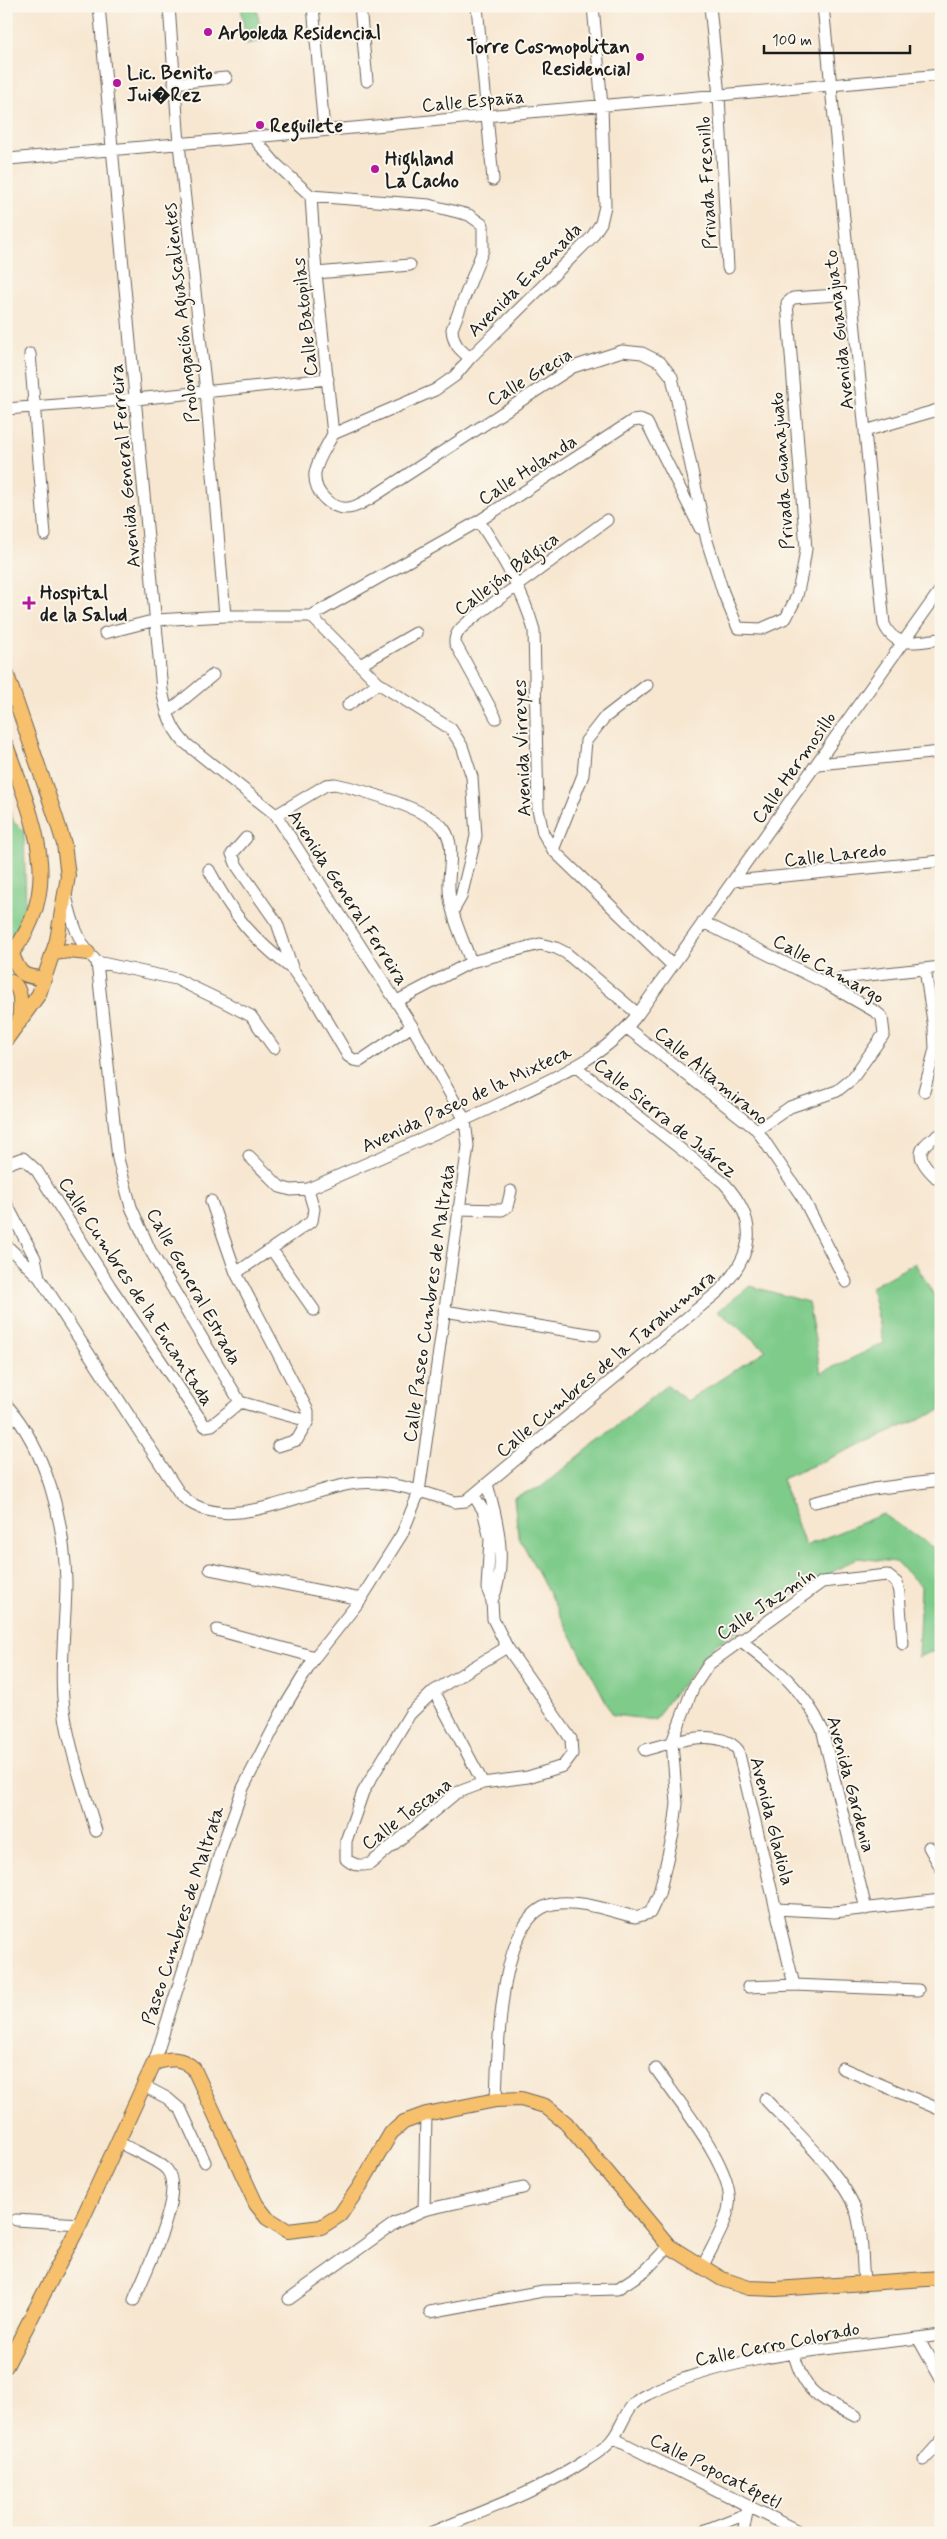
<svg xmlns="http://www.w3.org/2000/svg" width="947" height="2539" viewBox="0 0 947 2539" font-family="Mynerve,sans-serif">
<rect width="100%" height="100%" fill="#fbf7ec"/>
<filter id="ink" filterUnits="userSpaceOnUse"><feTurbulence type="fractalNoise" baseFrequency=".02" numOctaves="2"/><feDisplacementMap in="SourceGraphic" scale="10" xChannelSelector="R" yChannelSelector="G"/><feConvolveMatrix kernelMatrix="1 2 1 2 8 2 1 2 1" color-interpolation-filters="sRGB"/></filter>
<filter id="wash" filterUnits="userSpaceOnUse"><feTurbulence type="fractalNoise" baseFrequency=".0096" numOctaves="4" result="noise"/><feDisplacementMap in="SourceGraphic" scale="20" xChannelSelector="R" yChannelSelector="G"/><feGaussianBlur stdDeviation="1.12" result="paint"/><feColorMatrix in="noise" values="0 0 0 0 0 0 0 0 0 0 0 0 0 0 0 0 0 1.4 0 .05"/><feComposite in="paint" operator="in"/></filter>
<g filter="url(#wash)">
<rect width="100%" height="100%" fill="#f7e7d1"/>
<path fill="#7ecb8a" stroke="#4d7453" d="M241,6H256L263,41L246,44Z
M6,800L14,823L24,830L26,910L6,946Z
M915,1263L941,1307V1410L782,1479L805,1546L883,1514L941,1553V1648L918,1657L921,1586L896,1562L857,1558L777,1604L715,1645L667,1702L655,1720L613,1715L518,1535L514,1497L541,1487L667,1385L687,1401L766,1350L718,1311L750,1286L808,1302L821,1373L884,1343L871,1287Z"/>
</g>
<g filter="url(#ink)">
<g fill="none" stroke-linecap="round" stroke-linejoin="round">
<defs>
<path id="minor" d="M99,6L162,690C166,710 170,727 184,742L276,815L412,1026L465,1120L468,1146L419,1492L402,1534L361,1599L315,1657L285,1706L243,1788L221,1850L154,2063
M169,6L179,144L206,392L225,616
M313,6L324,130
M360,6L367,81
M477,6L493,180
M710,6L719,96L728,268
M823,6L884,624C895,650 918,641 941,639
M940,6L941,14
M174,83L226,78
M253,137L275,163L311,196L429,205L469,215L483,225V250L452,329C453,344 459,349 470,358
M9,159L941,75
M311,196L316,273L333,434
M316,273L410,265
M30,354L45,535
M6,409L136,399L328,379
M865,431L941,409
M333,434C327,446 317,460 315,473C313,493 333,513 353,507C358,506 363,502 368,500L573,367L622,351L642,353L660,362L672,377L707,541L723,592L738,628L761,629L786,618L797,596L803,568L806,549L787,303L793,298L851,294
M333,434L435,390L455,376L470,358L591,238L601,223L605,206L602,106L593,6
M479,521C501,555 523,590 534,630L538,809L543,833L553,850L672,965
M311,616L479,521L632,421L640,420L647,423L700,528
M105,633L156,620L225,616H311L378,683L451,729L462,746L472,777L476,836L461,897L453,911
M360,665L416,633
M348,705L378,683
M167,713L213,675
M496,718L455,643C454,630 468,623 477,615L607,520
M818,764L941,752
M276,815L326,785L335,784C359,789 431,810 444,829C456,846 448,869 449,889C450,914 463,939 471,962
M246,838L232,854L237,866L277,923L293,970L318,1005L348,1056L354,1060L360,1061L412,1026
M553,850L583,775L586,741L604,718L647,685
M209,870C233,916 252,938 293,970
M733,881L941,861
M66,896C72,921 78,944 97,962L176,979L228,1004L251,1016L274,1048
M703,922L829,985L876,1012L882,1017L884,1034L852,1079L837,1091L790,1107L757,1130
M97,962L118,1159L131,1207L150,1250L240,1402L308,1421V1411L236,1273L211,1201
M829,985L842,978L941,967
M397,1001L471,962L540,944L556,948L566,953L638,1014
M627,1028L757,1130L804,1200L846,1282
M924,1091L935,1049L934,1028L925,969
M941,1134C910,1149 919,1162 941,1182
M249,1156L280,1187L291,1190L308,1189C372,1161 436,1134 499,1104C550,1079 603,1060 638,1014L941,589
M6,1164L23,1158L37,1171L110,1286L205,1426L212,1425L240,1402
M6,1203L35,1258L39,1277
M458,1209L502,1210L507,1207L511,1191
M6,1245L39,1277L180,1494C224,1540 306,1487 358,1483C390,1480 425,1493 455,1502L466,1501L719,1291C754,1254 760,1222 724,1183L576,1067
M272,1250L314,1310
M236,1273L312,1221L314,1209L308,1189
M444,1311L595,1335
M6,1404C47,1451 64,1520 66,1581C66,1620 60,1659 63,1698C65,1737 85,1792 96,1831
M278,1446L297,1440L308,1421
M487,1484C498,1521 508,1564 492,1601
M474,1496L483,1510L490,1539L487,1588L492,1601L493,1619L507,1647L571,1739L572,1754L563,1766L528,1777L483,1783L456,1793L370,1864C360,1866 354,1866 346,1859V1841L363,1792L410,1714L434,1691L507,1647
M815,1502L873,1489L941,1480
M210,1569L361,1599
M217,1630L315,1657
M740,1640C775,1667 803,1688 822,1729L866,1909
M434,1691L483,1783
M645,1750C670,1743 717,1726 738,1750L794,1985
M929,1847L941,1868
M776,1909L834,1912L941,1900
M748,1987L794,1985L918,1990
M842,2068L941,2110
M656,2069C677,2100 735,2168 729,2205C726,2226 711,2248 702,2268
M144,2086L167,2098L181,2110L205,2162
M765,2099C793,2129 842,2173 856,2211C863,2233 862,2261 864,2283
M496,2100C498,2055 497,1914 553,1904C580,1899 610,1911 635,1917L650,1913L659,1894L673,1834L677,1804L672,1742L693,1688L709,1664L822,1582L887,1575L897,1583L899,1593L903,1644
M118,2142C130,2149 160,2161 167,2170C186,2194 144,2274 134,2300
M424,2210L426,2114
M16,2220L80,2224
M289,2299L395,2223L424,2210L523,2188
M430,2312L543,2291L617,2289L646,2270L669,2246
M918,2338L941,2379
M794,2354C804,2394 820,2399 856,2416
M613,2438L802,2533
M924,2460L941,2441
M430,2533C483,2511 540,2491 588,2459C596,2454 609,2445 614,2437C626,2419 626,2404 648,2394C736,2351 845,2349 941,2335
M698,2533L746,2514
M743,2533L748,2507"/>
<path id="major" d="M6,672L55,815L64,844L68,876L57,940L39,994L6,1040
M6,745C33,820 68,891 6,960
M54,953L69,951L88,953
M12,954C20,974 22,977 44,978
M6,980C25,984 20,1009 19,1023
M6,2366L80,2224L154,2063C170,2058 182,2057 194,2069L256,2204L267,2218L288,2231L321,2227L340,2215L360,2186L391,2133L404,2122L426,2114L496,2100L521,2099L545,2106L566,2123L669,2246L722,2279L749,2288L776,2289L941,2278"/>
</defs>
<use href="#minor" stroke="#69635b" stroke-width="13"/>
<use href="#major" stroke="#69635b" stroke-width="16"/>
<use href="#minor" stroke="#fff" stroke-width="11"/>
<use href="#major" stroke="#f7c06c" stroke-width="14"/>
</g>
</g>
<g fill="#b5179e" stroke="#fbf7ec" stroke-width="2">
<circle cx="208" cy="32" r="5"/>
<circle cx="640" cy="57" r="5"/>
<circle cx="117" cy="83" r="5"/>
<circle cx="260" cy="125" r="5"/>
<circle cx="375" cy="169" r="5"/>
<path d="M26.5 595.5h5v5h5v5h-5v5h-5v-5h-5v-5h5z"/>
</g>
<g text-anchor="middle" stroke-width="4" stroke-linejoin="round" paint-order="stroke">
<g font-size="19" font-weight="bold" fill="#1c1c1c" stroke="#fbf7ec" text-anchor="start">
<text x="218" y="39">Arboleda Residencial</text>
<text x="630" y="53" text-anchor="end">Torre Cosmopolitan<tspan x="630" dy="22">Residencial</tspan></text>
<text x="127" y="79">Lic. Benito<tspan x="127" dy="22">Jui�Rez</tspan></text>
<text x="270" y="132">Reguilete</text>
<text x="385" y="165">Highland<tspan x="385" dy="22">La Cacho</tspan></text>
<text x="40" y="599">Hospital<tspan x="40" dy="22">de la Salud</tspan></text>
</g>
<g font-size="19" fill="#1c1c1c" stroke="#fbf7ec">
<text transform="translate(473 100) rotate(-5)" y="7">Calle España</text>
<text transform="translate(706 183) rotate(-93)" y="7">Privada Fresnillo</text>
<text transform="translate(524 279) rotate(-45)" y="7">Avenida Ensenada</text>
<text transform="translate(180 313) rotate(-96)" y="7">Prolongación Aguascalientes</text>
<text transform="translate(304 317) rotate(-96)" y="7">Calle Batopilas</text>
<text transform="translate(838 330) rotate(-96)" y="7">Avenida Guanajuato</text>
<text transform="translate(529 376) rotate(-31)" y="7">Calle Grecia</text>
<text transform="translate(124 466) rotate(-95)" y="7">Avenida General Ferreira</text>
<text transform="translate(527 469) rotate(-33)" y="7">Calle Holanda</text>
<text transform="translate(781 471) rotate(-94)" y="7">Privada Guanajuato</text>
<text transform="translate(506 573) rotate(-37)" y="7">Callejón Bélgica</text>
<text transform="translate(521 748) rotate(-92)" y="7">Avenida Virreyes</text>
<text transform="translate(793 767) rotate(-55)" y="7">Calle Hermosillo</text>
<text transform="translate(835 854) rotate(-6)" y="7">Calle Laredo</text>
<text transform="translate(349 897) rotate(57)" y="7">Avenida General Ferreira</text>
<text transform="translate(829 968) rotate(29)" y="7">Calle Camargo</text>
<text transform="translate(712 1075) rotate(40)" y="7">Calle Altamirano</text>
<text transform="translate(466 1098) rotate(-25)" y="7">Avenida Paseo de la Mixteca</text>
<text transform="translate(666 1117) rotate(39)" y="7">Calle Sierra de Juárez</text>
<text transform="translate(195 1286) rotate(61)" y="7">Calle General Estrada</text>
<text transform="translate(137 1291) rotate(57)" y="7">Calle Cumbres de la Encantada</text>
<text transform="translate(428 1303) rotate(-82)" y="7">Calle Paseo Cumbres de Maltrata</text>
<text transform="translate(605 1363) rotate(-40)" y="7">Calle Cumbres de la Tarahumara</text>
<text transform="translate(765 1603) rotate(-34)" y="7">Calle Jazmín</text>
<text transform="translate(852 1784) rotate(75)" y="7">Avenida Gardenia</text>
<text transform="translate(406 1813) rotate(-37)" y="7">Calle Toscana</text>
<text transform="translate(773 1821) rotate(76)" y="7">Avenida Gladiola</text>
<text transform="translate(182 1915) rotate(-72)" y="7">Paseo Cumbres de Maltrata</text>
<text transform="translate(777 2343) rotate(-11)" y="7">Calle Cerro Colorado</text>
<text transform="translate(716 2470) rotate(27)" y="7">Calle Popocatépetl</text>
</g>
</g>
<rect width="947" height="2539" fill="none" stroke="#fbf7ec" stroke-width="25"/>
<path d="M764 45v8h146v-8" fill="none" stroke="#1c1c1c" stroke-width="2.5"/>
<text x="772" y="45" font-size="15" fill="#1c1c1c" stroke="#fbf7ec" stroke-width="4" paint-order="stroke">100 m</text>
</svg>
